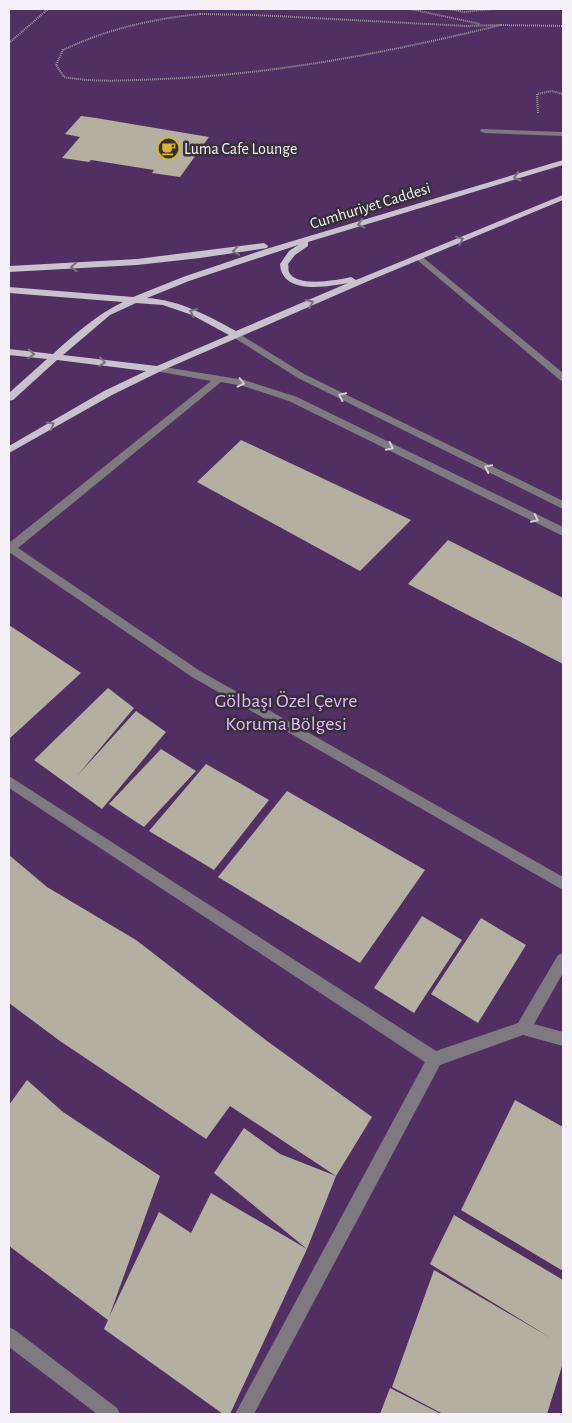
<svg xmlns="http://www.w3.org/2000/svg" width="572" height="1423" viewBox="0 0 572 1423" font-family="'Alegreya Sans',sans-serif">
<rect width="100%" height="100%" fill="#372f3a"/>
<path fill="#522f63" d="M9,9H563V1414H9Z"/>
<path fill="#b4afa0" d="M81,116L96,118L209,137L180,177L152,173L154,170L91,160L89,162L62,158L80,137L65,134Z
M241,440L411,520L360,571L197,482Z
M448,540L563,598V664L408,584Z
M9,625L81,673L9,739Z
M108,688L134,708L77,776L136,711L166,732L102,809L34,760Z
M161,749L196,771L144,827L109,804Z
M206,764L269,800L214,870L149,831Z
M287,791L425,870L360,963L218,877Z
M9,855L47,887L136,940L267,1041L372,1117L336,1176L230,1106L206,1139L60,1041L9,1003Z
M422,916L462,940L414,1013L374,988Z
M481,918L526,945L478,1023L431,994Z
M27,1080L63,1112L160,1176L109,1317L159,1212L191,1233L211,1193L307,1249L230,1414H223L104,1329L108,1320L9,1246V1105Z
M515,1100L563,1127V1271L461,1210Z
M244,1128L280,1154L336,1176L307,1249L214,1173Z
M454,1215L563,1280V1363L547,1414H443L392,1387L434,1270L551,1338L430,1264Z
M390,1388L441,1414H380Z"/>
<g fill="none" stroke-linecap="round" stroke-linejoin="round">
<path stroke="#9d97a0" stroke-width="2" stroke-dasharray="1 1" stroke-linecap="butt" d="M410,9L480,24
M448,9L465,12L492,9
M200,14L256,15L466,26L501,25C390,52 278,74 163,79C130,80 97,83 64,77L56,65L63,50C107,29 152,19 200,14Z
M501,25L563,26
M9,43L48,9
M538,113L537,94L552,91L563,94"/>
<path fill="#7e7a80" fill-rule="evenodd" d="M481,129L563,132V136L484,133L480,131Z
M419,254L563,373V381L560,380L416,259L415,257Z
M236,332L304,374L563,501V509L298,378L233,337L231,335Z
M158,366L244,380L297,397L563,527V536L289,401L243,386L221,382L18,548L200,671L563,877V890L192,677L9,552V543L211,381L155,371L153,369Z
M9,776L436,1051L518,1023L558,955L563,953V973L534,1024L563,1032V1046L523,1035L440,1065L254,1414H235L425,1062L9,788Z
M9,1327L15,1330L117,1408L120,1414H97L9,1347Z"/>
<path fill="#c9c1cd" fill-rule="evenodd" d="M563,160V165L308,242V246L295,255L288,264C289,267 288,270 289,272C296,288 338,280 351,277L356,280L563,195V200L373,279L161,371L112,395L9,453V446L104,391L146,371L57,360L13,400L9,401V393L47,359L9,355V349L53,354C75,334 96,315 123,302L9,293V287L133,297L183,277L266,249ZM298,245L289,251L280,264C282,295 326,287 348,283L236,331C208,316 180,300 147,298L189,281ZM136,303L163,305L192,315L229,335L157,366L63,355L110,315Z
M264,243L268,246L267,248L200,258L137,265L9,272V266L137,259Z"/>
</g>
<defs><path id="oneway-chevron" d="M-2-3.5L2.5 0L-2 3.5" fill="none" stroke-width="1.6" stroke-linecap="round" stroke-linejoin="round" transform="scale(1.25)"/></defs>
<g stroke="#79717c">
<use href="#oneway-chevron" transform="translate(517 177) rotate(163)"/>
<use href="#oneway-chevron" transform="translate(361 224) rotate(163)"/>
<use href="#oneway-chevron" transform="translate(460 240) rotate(-22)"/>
<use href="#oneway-chevron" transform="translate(236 251) rotate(170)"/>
<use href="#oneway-chevron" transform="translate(74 267) rotate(178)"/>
<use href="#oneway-chevron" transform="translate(310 303) rotate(-23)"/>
<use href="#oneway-chevron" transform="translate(193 312) rotate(-156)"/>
<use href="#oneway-chevron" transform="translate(31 354) rotate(5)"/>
<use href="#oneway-chevron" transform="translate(102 362) rotate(7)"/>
<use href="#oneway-chevron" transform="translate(51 425) rotate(-30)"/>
</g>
<g stroke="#d3ced5">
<use href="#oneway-chevron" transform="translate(241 383) rotate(13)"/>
<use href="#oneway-chevron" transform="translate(342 396) rotate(-154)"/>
<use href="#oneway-chevron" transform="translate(390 447) rotate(26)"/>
<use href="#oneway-chevron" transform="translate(488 468) rotate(-154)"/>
<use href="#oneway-chevron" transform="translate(535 519) rotate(26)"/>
</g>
<defs>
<symbol id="cafe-ring" viewBox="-11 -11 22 22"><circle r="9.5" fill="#372f3a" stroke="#d7b434" stroke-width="1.5"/><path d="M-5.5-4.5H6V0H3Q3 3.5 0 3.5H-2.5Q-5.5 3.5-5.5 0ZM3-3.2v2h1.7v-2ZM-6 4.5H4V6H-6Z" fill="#d7b434"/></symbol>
</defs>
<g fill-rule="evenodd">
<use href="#cafe-ring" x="156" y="136" width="25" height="25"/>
</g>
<g text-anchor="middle" stroke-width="5" stroke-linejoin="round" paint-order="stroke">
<g font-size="16" fill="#f7f2f9" stroke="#372f3a" text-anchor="start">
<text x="184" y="154">Luma Cafe Lounge</text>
</g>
<g font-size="16" fill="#f7f2f9" stroke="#372f3a">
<text transform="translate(370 205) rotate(-17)" y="6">Cumhuriyet Caddesi</text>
</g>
<g font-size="20" fill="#e2b6f9" stroke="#372f3a">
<text x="286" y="707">Gölbaşı Özel Çevre<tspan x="286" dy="23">Koruma Bölgesi</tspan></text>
</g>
</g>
<rect width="572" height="1423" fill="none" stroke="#f7f2f9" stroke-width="20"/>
</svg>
